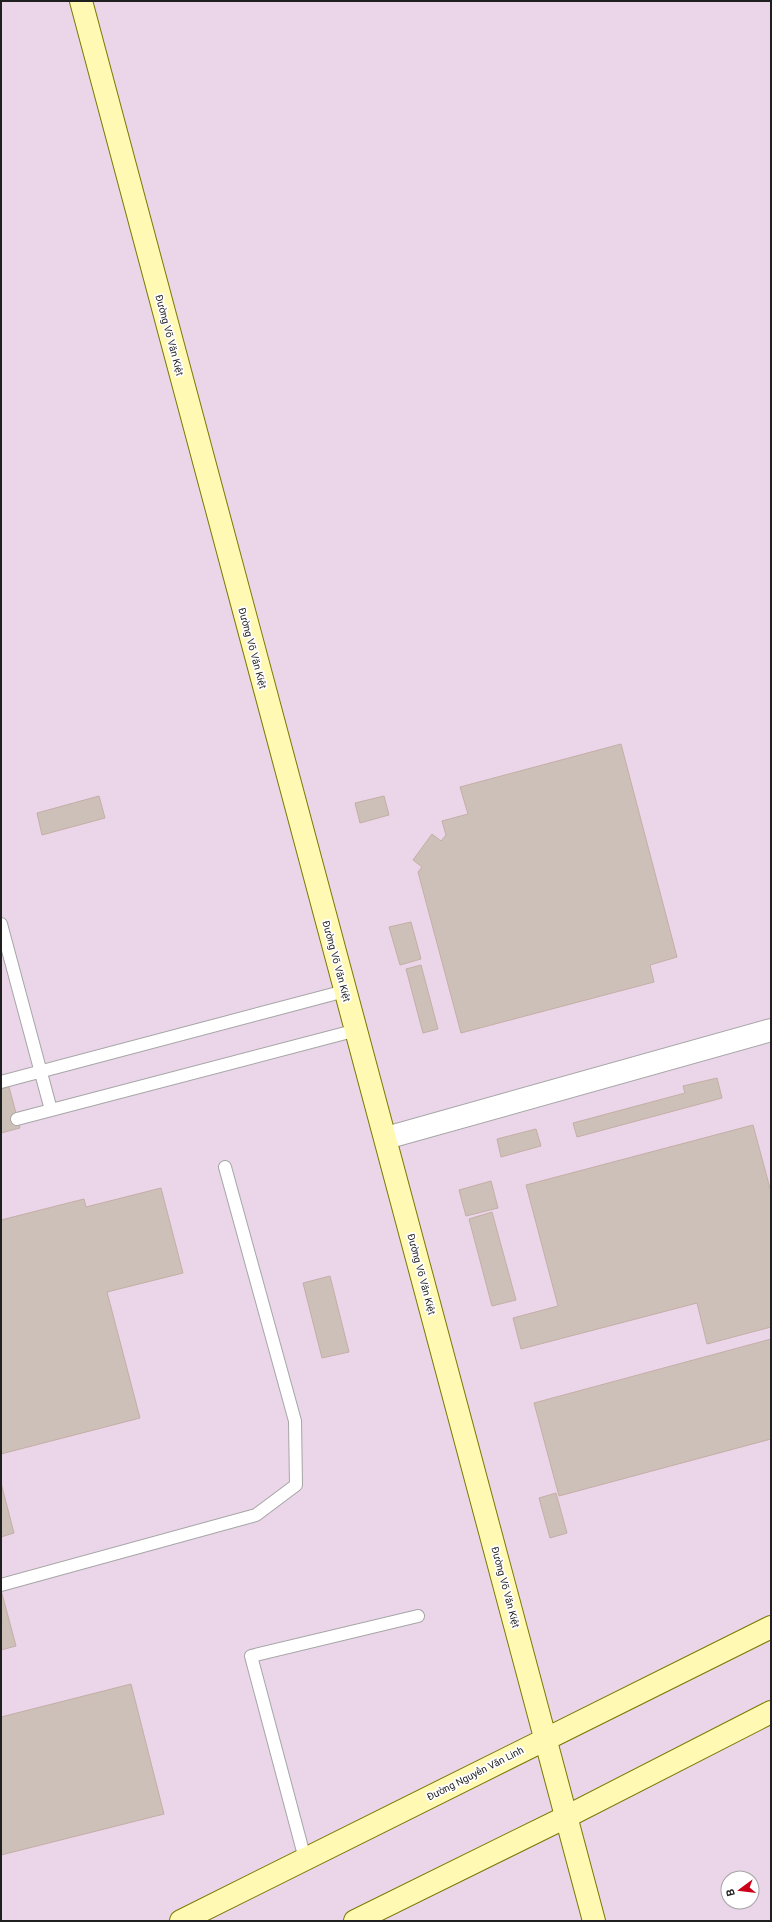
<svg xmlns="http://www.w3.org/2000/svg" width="772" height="1922" viewBox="0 0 772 1922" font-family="Roboto,sans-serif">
<rect width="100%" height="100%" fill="#f0ebe4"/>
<path fill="#ead5e9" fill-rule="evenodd" d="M1,1H771V1921H1ZM728,1878H752V1902H728Z"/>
<path fill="#cdc0b9" stroke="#c4aea5" d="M621,744L677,957L650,965L654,982L461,1033L418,872L422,867L413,860L432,834L441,841L446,835L442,821L468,814L460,787Z
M99,796L105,818L42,835L37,813Z
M384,796L389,815L360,823L355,803Z
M411,922L421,959L400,965L389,927Z
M421,965L438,1029L423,1033L406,969Z
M717,1078L722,1098L577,1137L573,1123L685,1093L683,1086Z
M9,1087L20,1128L1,1133V1089Z
M753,1125L771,1192V1327L707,1344L697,1303L521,1349L513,1318L558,1306L526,1185Z
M536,1129L541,1146L501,1157L497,1139Z
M491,1181L498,1208L466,1216L459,1190Z
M161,1188L183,1273L107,1292L140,1418L1,1454V1220L84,1199L86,1207Z
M492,1212L516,1300L492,1306L469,1219Z
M330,1276L349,1352L322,1358L303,1283Z
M771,1339V1439L559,1496L534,1403Z
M1,1483L14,1533L1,1537Z
M556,1493L567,1533L550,1538L539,1498Z
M1,1590L16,1646L1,1650Z
M131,1684L164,1814L1,1855V1717Z"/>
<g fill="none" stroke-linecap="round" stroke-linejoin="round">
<defs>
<path id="lane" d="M1,924L51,1110
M1,1082L345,991
M17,1119L357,1030
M1,1585L256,1515L296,1485L295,1421L225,1167
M305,1859L251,1656L418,1616"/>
<path id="street" d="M386,1138L771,1030"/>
<path id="secondary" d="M81,1L594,1921
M181,1921L771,1627
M355,1921L566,1817L771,1712"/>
</defs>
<use href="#lane" stroke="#a6a6a6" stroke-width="14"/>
<use href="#street" stroke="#a6a6a6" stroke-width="24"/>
<use href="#secondary" stroke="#7b7900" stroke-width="24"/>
<use href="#lane" stroke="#fff" stroke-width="12"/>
<use href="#street" stroke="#fff" stroke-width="22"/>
<use href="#secondary" stroke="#fff9b3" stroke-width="22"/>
</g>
<g text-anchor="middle" stroke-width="3.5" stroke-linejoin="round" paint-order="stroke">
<g font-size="10" fill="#1f1f1f" stroke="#fff">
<text transform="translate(170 335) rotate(75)" y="4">Đường Võ Văn Kiệt</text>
<text transform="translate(253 648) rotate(75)" y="4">Đường Võ Văn Kiệt</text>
<text transform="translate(337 961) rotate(75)" y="4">Đường Võ Văn Kiệt</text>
<text transform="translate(422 1274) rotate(75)" y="4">Đường Võ Văn Kiệt</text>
<text transform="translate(506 1587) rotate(75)" y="4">Đường Võ Văn Kiệt</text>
<text transform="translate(475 1773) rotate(-27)" y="4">Đường Nguyễn Văn Linh</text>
</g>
</g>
<rect width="772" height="1922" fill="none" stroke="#1f1f1f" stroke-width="4"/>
<g transform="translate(740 1890) rotate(255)"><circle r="19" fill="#ffffff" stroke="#a5a5a5"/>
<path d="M0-3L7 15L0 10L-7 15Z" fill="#cd001a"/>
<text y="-6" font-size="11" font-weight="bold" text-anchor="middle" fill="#1f1f1f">B</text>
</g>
</svg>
